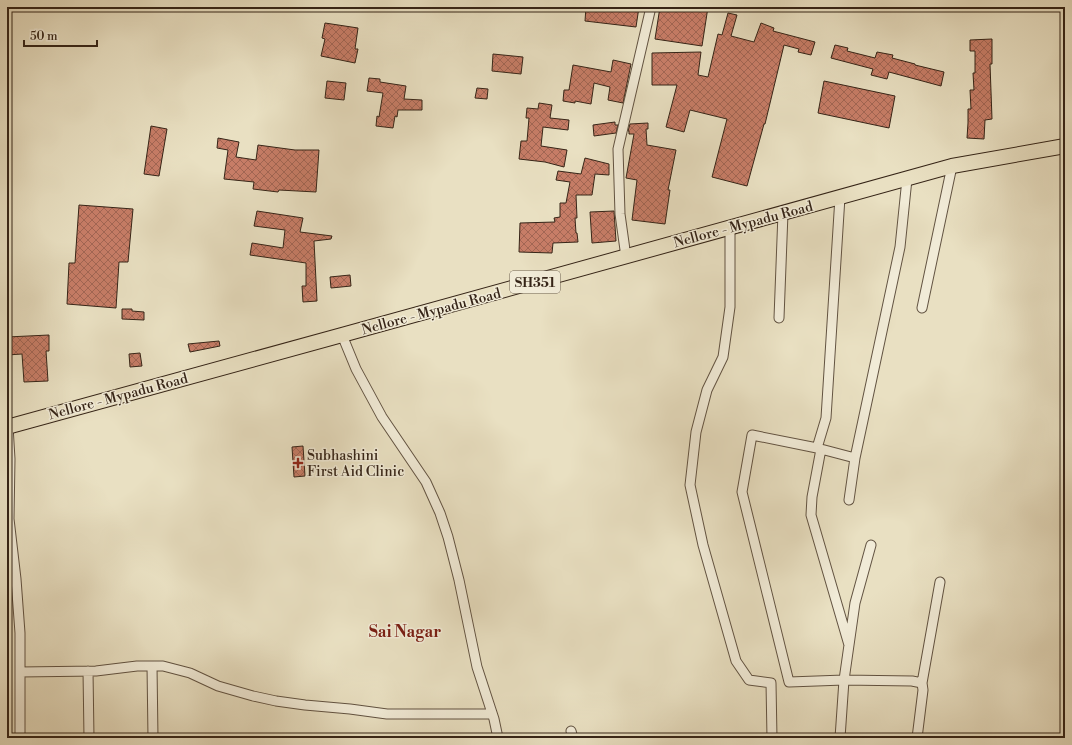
<svg xmlns="http://www.w3.org/2000/svg" width="1072" height="745" viewBox="0 0 1072 745" font-family="'Libre Bodoni',serif">
<defs>
<pattern id="building-cross-hatch" width="8" height="8" patternUnits="userSpaceOnUse"><rect width="8" height="8" fill="#c77d67"/><path d="M0 0l8 8M0 8l8-8" fill="none" stroke="#a26654"/></pattern>
</defs>
<rect width="100%" height="100%" fill="#e9e0c2"/>
<filter id="stains"><feTurbulence type="fractalNoise" baseFrequency=".005" numOctaves="4"/><feColorMatrix values="0 0 0 0 .2 0 0 0 0 .09 0 0 0 0 .02 0 0 0 .5 -.17"/></filter>
<radialGradient id="worn" r=".72"><stop offset=".6" stop-color="#630" stop-opacity="0"/><stop offset="1" stop-color="#630" stop-opacity=".3"/></radialGradient>
<path fill="url(#building-cross-hatch)" stroke="#352417" d="M586,7H639L636,27L585,21Z
M660,7H708L702,46L655,39Z
M728,13L737,15L731,36L754,42L761,23L774,28L773,31L815,42L811,55L798,52L799,49L784,45L765,124H764L747,186L712,177L727,119L690,110L684,132L666,127L677,85H652V53L701,52L698,75L708,77L718,34L722,35Z
M325,23L358,28L355,49H358L355,63L321,56L325,39L322,38Z
M992,39V64H990L992,119L985,120L984,139L967,138L968,123V109H971L970,90H974L973,73H975V51H970V40Z
M835,45L848,48L847,51L875,58L877,52L893,55L892,58L915,64V65L944,72L941,86L889,72L887,79L871,75L873,69L831,58Z
M493,54L523,57L521,74L492,71Z
M613,60L631,64L623,103L608,100L610,87L594,83L591,104L575,101V103L563,101L564,90H569L573,65L611,72Z
M369,78L380,79V82L406,86L404,99L422,100V110H398L397,117L395,116L393,128L376,126L377,116L379,117L383,93L367,91Z
M327,81L346,83L344,100L325,98Z
M824,81L895,96L889,128L818,113Z
M477,88L488,89L487,99L475,98Z
M539,103L552,105L550,118L569,120L568,130L543,127L541,146L567,150L564,167L545,162L519,159L521,141H527L529,118H526L527,108L538,109Z
M615,122V125H618L616,133L594,136L593,125Z
M648,123V129H646L647,145L676,150L668,190H670L665,224L632,220L637,180L626,178L634,134H629V131H628L630,124Z
M151,126L167,129L159,176L144,174Z
M218,138L239,142L236,157L256,160L258,145L295,150H319L316,192L279,190L278,192L253,189L254,182L224,179L228,150L217,148Z
M585,158L609,164V175L595,174L592,195H576L577,218H575L576,233H577L578,242L553,243L552,253L519,252L520,223L555,222L554,218L560,217V203H566L570,182L556,180L558,171L581,174Z
M79,205L133,209L128,262H119L116,308L67,304L69,263H75Z
M257,211L303,218L300,232L332,236L331,239L314,241L317,301L303,302L302,286H306V263L250,255L252,243L283,248L285,230L254,226Z
M614,211L616,241L592,243L590,212Z
M350,275L351,286L331,288L330,277Z
M122,309H132V311L144,312V320L122,319Z
M49,335V351H46L48,381L24,382L22,354L7,355V337Z
M219,341L220,346L190,352L188,344Z
M140,353L142,366L130,367L129,354Z
M303,446L305,476L294,477L292,447Z"/>
<g fill="none" stroke-linecap="round" stroke-linejoin="round">
<defs>
<path id="street" d="M730,228V307L723,357L707,390L696,432L690,485L703,545L736,661L749,680L771,683L772,738
M626,257L620,214L618,149L651,7
M922,308L952,166
M779,318L783,213
M342,335L356,369L382,417L426,482L440,513L448,537L459,580L477,667L494,719L498,738
M8,426L10,459L9,519L16,579L20,633V672L96,671L137,666H163L190,673L218,686L253,696L276,701L305,705L350,709L387,714H492
M817,448L826,418L840,197
M821,449L812,497L811,515L849,645
M855,458L817,448L752,435L742,492L789,682L844,680L912,681L922,683
M849,500L855,458L900,247L907,179
M152,666L153,738
M88,671L89,738
M20,672V738
M571,731L573,738
M840,738L844,680L855,603L871,545
M917,738L923,690L922,683L940,582"/>
<path id="primary" d="M7,427L342,335L952,166L1065,146"/>
</defs>
<use href="#street" stroke="#625342" stroke-width="11"/>
<use href="#primary" stroke="#352417" stroke-width="16"/>
<use href="#street" stroke="#f1ebd7" stroke-width="9"/>
<use href="#primary" stroke="#e9e0c2" stroke-width="14"/>
</g>
<path fill="#8f2418" stroke="#f1ebd7" stroke-width="1.5" d="M296 457h4v4h4v4h-4v4h-4v-4h-4v-4h4z"/>
<g text-anchor="middle" stroke-width="3" stroke-linejoin="round" paint-order="stroke">
<rect fill="#f1ebd7" stroke="#6d6051" stroke-width="1" x="510" y="271" width="50" height="22" rx="3"/>
<g font-size="13" font-weight="bold" fill="#352417">
<text x="535" y="287">SH351</text>
</g>
<g font-size="14" fill="#352417" stroke="#f1ebd7">
<text transform="translate(743 224) rotate(-15)" y="5">Nellore - Mypadu Road</text>
<text transform="translate(431 311) rotate(-15)" y="5">Nellore - Mypadu Road</text>
<text transform="translate(118 396) rotate(-15)" y="5">Nellore - Mypadu Road</text>
</g>
<g font-size="14" fill="#352417" stroke="#f1ebd7" text-anchor="start">
<text x="307" y="460">Subhashini<tspan x="307" dy="16">First Aid Clinic</tspan></text>
</g>
<g font-size="16" font-weight="bold" fill="#7a1f14" stroke="#f1ebd7">
<text x="405" y="637">Sai Nagar</text>
</g>
</g>
<rect width="1072" height="745" fill="none" stroke="#e9e0c2" stroke-width="24"/>
<rect x="8" y="8" width="1056" height="729" fill="none" stroke="#352417" stroke-width="2"/>
<rect x="12" y="12" width="1048" height="721" fill="none" stroke="#352417"/>
<path d="M24 40v6h73v-6" fill="none" stroke="#352417" stroke-width="2"/>
<text x="30" y="40" font-size="12" fill="#352417" stroke="#f1ebd7" stroke-width="3" paint-order="stroke">50 m</text>
<rect width="100%" height="100%" filter="url(#stains)"/>
<rect width="100%" height="100%" fill="url(#worn)"/>
</svg>
